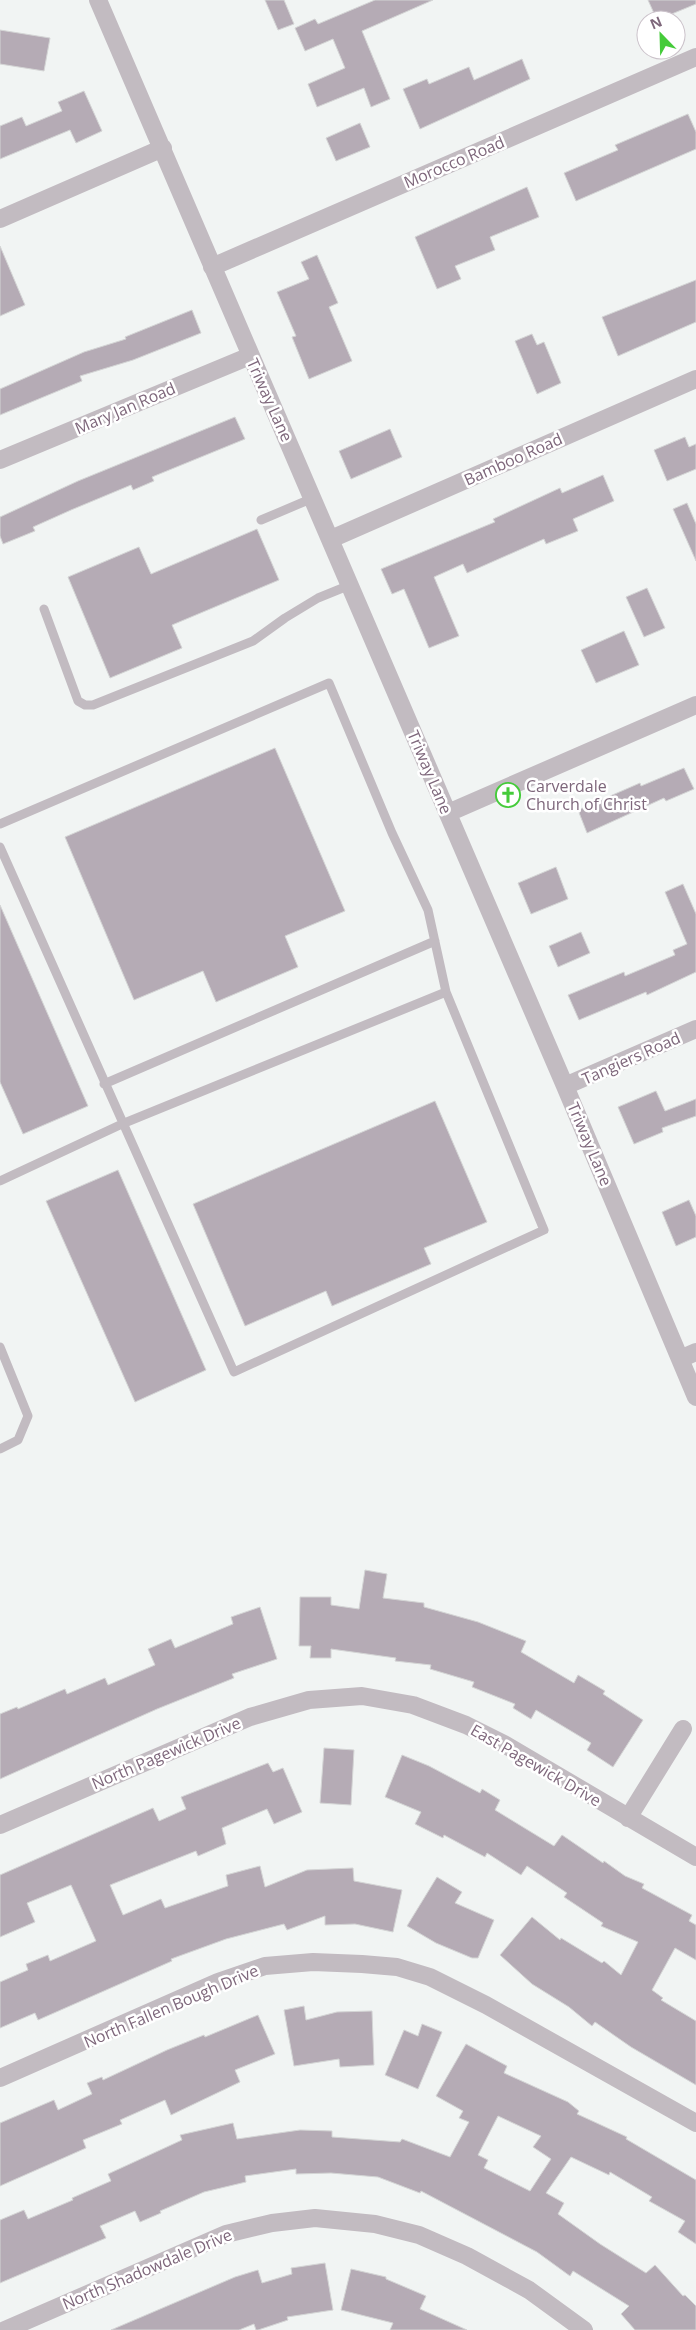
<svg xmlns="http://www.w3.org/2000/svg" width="696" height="2330" viewBox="0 0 696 2330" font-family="'Open Sans',sans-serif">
<rect width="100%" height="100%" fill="#f1f4f3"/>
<path fill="#b5abb5" stroke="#d4d5d5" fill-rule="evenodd" d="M265,0H284L294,24L278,30Z
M375,0H433L362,31L390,99L371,107L364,88L317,107L308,84L345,68L333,39L305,51L295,28L315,19L318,24Z
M648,0H696V4L657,20Z
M0,30L50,38L44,71L0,64Z
M522,59L530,79L420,129L403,89L427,79L429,84L469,67L474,80Z
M84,91L102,131L76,143L70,130L0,159V126L22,117L26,126L62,111L58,102Z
M688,114L696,132V149L576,201L564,173L618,150L615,145Z
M360,123L370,147L336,161L326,138Z
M527,187L539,217L490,237L495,250L455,266L461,279L437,289L415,237Z
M0,246L25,305L0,316Z
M317,255L338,303L329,307L352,361L309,379L292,337L296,336L277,292L309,279L301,262Z
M696,280V322L618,356L602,317Z
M192,310L201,333L133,360L80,376L82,381L0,415V389L84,352L126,339L125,337Z
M532,334L537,345L544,342L561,383L537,394L515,341Z
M235,417L245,439L152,477L154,481L133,490L131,485L71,510L33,527L35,531L3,544L0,536V517L78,481Z
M390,429L402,457L351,479L339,451Z
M685,437L689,447L696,444V469L667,481L654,450Z
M603,475L614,501L573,519L578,531L546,544L544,539L467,573L463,564L434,577L459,636L429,648L404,589L392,594L381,569L495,522L493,519L560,488L562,493Z
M687,503L696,524V561L673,509Z
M257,529L279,580L172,625L182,648L110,678L68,577L139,547L151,574Z
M647,588L665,628L644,637L626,597Z
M624,631L639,665L596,683L581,650Z
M275,748L345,911L285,936L298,967L216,1002L203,971L134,1000L65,837Z
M684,768L694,789L666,801L664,798L587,833L578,810L640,783L641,786Z
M556,867L568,899L531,914L518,883Z
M683,884L696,914V972L647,995L646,992L579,1020L568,995L624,972L625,976L675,955L673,950L687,944L665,892Z
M0,905L88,1106L23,1134L0,1082Z
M581,932L590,953L558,967L549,946Z
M656,1091L665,1111L696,1099V1116L662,1128L663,1132L634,1144L618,1107Z
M435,1101L487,1222L424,1248L431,1264L332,1306L326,1291L245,1326L193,1204Z
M118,1170L206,1370L135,1402L46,1201Z
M689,1200L696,1216V1237L676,1246L662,1212Z
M365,1570L387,1574L383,1598L424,1603V1607L478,1622L526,1641L521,1652L574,1683L578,1675L605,1691L603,1694L643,1720L613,1767L587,1750L591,1743L536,1710L531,1719L513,1708L515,1704L472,1687L474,1682L430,1669L431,1665L395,1661L396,1658L331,1649V1658H310L311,1646H299L300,1597H331V1605L359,1609Z
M260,1607L277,1659L232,1674L234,1678L157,1709L0,1779V1714L17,1707L18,1709L65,1689L67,1694L105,1678L108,1685L155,1665L148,1649L171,1639L175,1648L233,1624L231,1617Z
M324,1748L354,1750L351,1805L320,1803Z
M402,1755L429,1766L480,1793L482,1789L500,1800L495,1810L554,1846L562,1835L603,1863L604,1861L625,1876L644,1884L642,1888L692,1915L689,1921L696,1925V1960L675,1948L652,1990L663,1998L661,2000L696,2021V2085L631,2047L595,2022L592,2026L569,2007L532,1984L500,1955L532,1917L560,1940L561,1938L602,1963L604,1961L621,1975L638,1942L601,1926L603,1923L564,1897L567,1893L527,1866L521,1875L487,1853L485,1857L444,1835L443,1838L415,1824L421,1812L385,1797Z
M268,1763L273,1772L283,1768L302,1812L274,1824L267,1809L222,1828L226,1844L198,1856L196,1851L110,1885L123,1915L161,1899L165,1908L228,1886L226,1875L260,1866L265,1887L307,1870L353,1868L354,1881L402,1890L393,1932L355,1924L325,1925V1916L287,1930L284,1924L226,1939L171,1959L172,1961L38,2020L35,2013L0,2028V1982L28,1970L26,1964L48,1955L50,1961L96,1941L71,1885L27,1903L35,1922L0,1937V1875L153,1808L159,1821L186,1809L181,1797Z
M437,1877L462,1892L455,1903L494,1920L478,1958H472L436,1943L407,1926Z
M304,2006L306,2020L337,2012L372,2011L374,2065L340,2067L339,2059L294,2066L284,2010Z
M258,2015L275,2054L235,2070L240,2082L171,2115L165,2100L120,2120L122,2124L83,2140L86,2148L0,2186V2123L54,2100L58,2110L92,2094L87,2083L102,2077L103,2080L167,2050L204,2035L205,2037Z
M422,2024L442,2032L418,2089L385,2075L404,2030L418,2036Z
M466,2044L507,2066L504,2073L568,2102L579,2111L577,2114L627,2137L626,2139L696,2180V2244L678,2232L685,2221L649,2201L652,2197L610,2172L609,2175L571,2157L546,2193L564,2203L558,2214L600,2244L646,2273L655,2265L683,2296L685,2295L696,2306V2330H635L621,2314L629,2306L573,2271L570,2276L537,2252L421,2191L420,2193L378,2177L331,2173L296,2174V2169L245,2176L246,2182L204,2192L160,2211L161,2213L140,2222L135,2211L100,2226L106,2238L0,2283V2220L24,2210L28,2219L73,2200L72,2198L111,2181L108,2174L182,2140L180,2135L233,2123L237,2139L300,2130L332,2131V2137L400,2142L402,2139L450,2157L469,2122L459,2118L463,2111L436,2096ZM498,2116L541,2136L533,2147L551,2159L530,2191L484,2168L488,2160L478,2155Z
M325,2263L333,2310L287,2317L288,2320L258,2330H256L254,2324L239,2330H111L235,2277L258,2270L262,2283L292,2274L291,2268Z
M351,2269L386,2277V2279L426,2296L420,2309L467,2330H390L393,2323L341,2310Z"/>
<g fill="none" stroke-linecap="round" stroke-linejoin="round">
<path stroke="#c2bbc1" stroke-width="9" d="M261,520L313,498
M44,609L78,701L85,705H93L253,641L285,618L318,598L350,585
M0,824L329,683L392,833L428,910L446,992L544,1230L234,1372L0,847
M104,1084L435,941
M0,1181L122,1124L446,992
M0,1347L28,1416L18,1440L0,1449"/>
<path stroke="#c2bbc1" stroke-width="18" d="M98,0L565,1086L696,1397
M0,219L163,148
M212,267L696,57
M0,460L250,356
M331,539L696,379
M448,813L696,705
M565,1086L696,1029
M680,1359L696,1352
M628,1818L683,1729
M0,1825L250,1717L309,1700L362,1696L413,1705L466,1725L504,1744L696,1857
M0,2078L218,1982L265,1966L313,1962L362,1964L397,1967L430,1977L486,2005L696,2123
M5,2330L226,2234L272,2223L315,2218L375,2224L419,2235L467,2256L529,2290L584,2330"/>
</g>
<defs>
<symbol id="church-ring" viewBox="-11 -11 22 22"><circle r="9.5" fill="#fff" stroke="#45cb3a" stroke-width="1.5"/><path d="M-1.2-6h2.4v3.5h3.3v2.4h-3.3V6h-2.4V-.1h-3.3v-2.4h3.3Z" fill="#45cb3a"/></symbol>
</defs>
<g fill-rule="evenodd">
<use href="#church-ring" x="494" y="781" width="28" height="28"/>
</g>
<g text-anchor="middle" stroke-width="5" stroke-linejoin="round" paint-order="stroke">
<g font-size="16" fill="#7e677b" stroke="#fff">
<text transform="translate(454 162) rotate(-23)" y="6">Morocco Road</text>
<text transform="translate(270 400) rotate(66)" y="6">Triway Lane</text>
<text transform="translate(125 408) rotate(-23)" y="6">Mary Jan Road</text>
<text transform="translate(513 459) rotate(-24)" y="6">Bamboo Road</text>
<text transform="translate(430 772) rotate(67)" y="6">Triway Lane</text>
<text transform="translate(631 1058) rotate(-24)" y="6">Tangiers Road</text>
<text transform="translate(590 1144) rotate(67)" y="6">Triway Lane</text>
<text transform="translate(166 1753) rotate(-23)" y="6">North Pagewick Drive</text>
<text transform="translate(536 1765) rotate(30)" y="6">East Pagewick Drive</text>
<text transform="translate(171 2006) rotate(-23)" y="6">North Fallen Bough Drive</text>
<text transform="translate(147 2269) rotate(-23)" y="6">North Shadowdale Drive</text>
</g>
<g font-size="16" fill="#7e677b" stroke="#fff" text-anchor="start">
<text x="526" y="792">Carverdale<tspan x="526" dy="18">Church of Christ</tspan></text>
</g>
</g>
<g transform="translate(661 35) rotate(337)"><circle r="24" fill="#ffffff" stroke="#cbc2ca"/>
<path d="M0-4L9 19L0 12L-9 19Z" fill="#45cb3a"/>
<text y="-8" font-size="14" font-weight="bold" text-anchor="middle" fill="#7e677b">N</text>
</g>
</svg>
